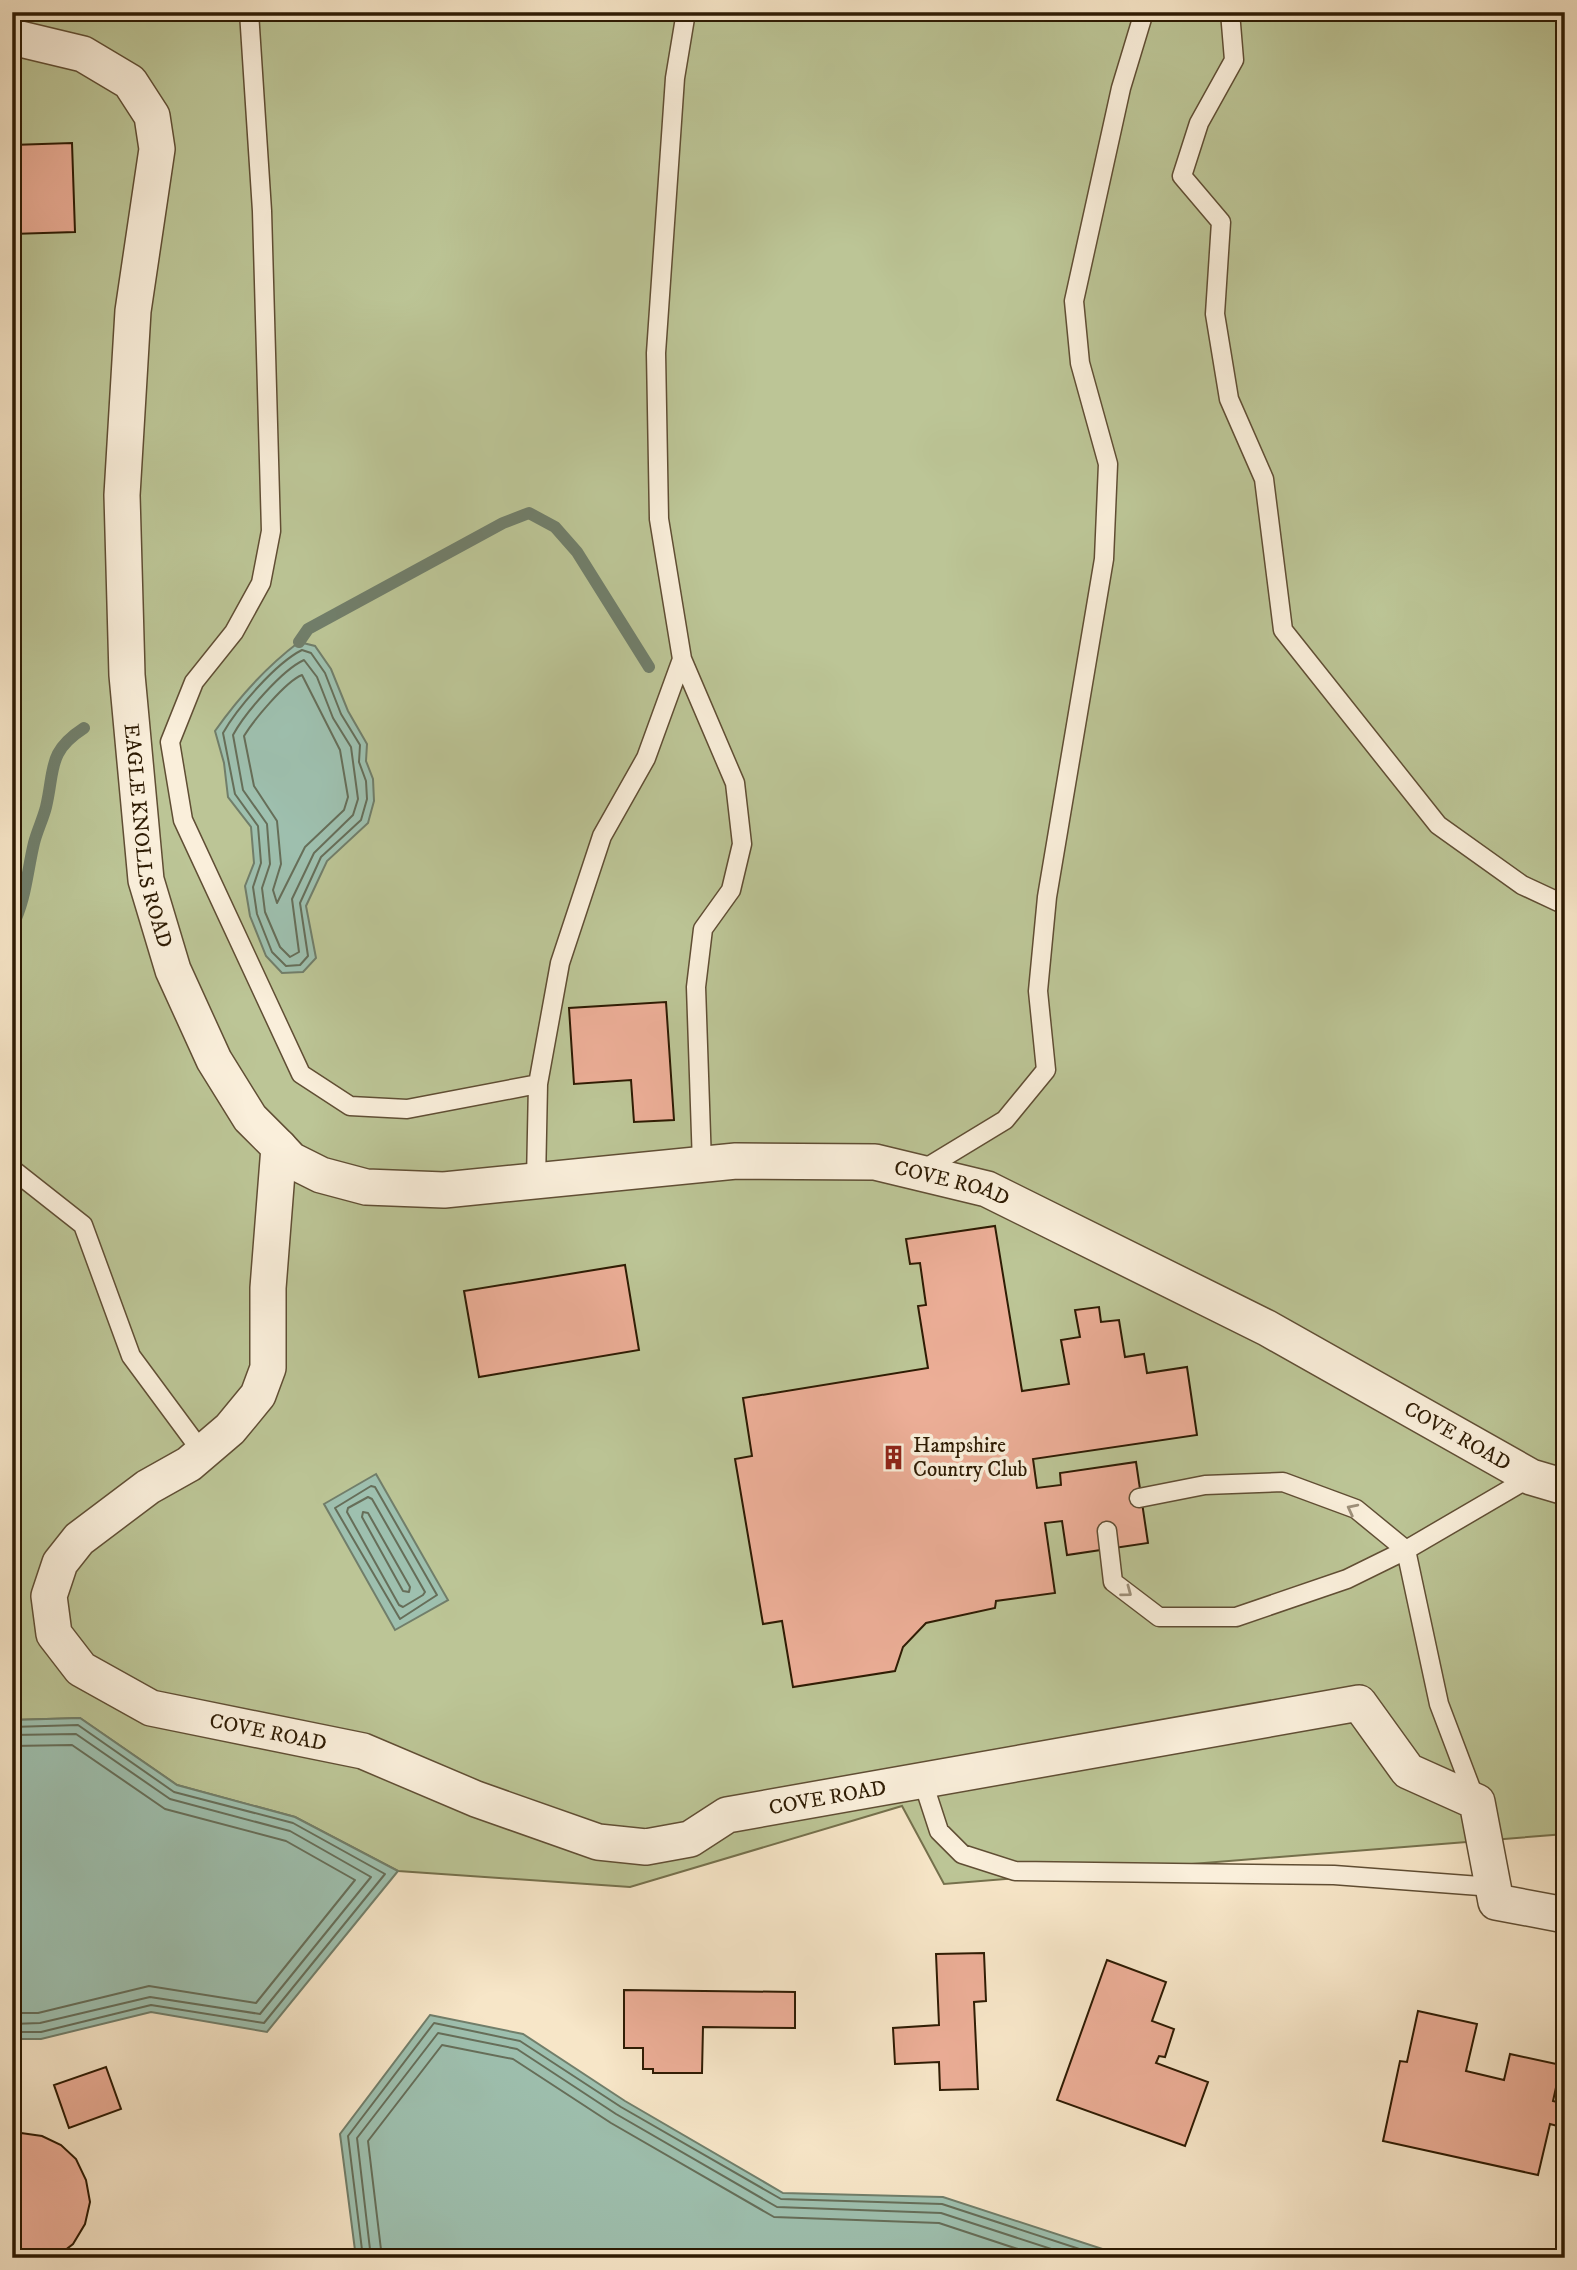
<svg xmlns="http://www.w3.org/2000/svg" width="1577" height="2270" viewBox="0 0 1577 2270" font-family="'IM FELL DW Pica',serif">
<rect width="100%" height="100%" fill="#f7e6c8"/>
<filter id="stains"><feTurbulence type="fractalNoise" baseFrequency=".00286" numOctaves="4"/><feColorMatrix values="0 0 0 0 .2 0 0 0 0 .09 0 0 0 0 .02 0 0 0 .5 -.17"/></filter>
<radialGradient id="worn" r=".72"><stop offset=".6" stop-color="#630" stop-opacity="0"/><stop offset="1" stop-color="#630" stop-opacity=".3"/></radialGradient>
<path fill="#bcc596" stroke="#75704c" stroke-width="2" d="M12,12H1565V1834L944,1884L902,1806L630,1887L398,1871L295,1817L177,1785L80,1718L12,1720Z"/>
<path fill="#9ec0af" stroke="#717e6a" stroke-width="2" d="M299,642L315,646L331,669L348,711L367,744L366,761L373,779L374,801L368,823L327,861L306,906L316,958L303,972L282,973L266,956L250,916L245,886L254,863L251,827L228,797L224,763L215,731C239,697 266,667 299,642Z
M376,1474L448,1600L395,1630L324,1504Z
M80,1718L177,1785L295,1817L398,1871L267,2032L151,2012L41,2039H12V1720Z
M430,2015L523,2034L625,2101L783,2193L943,2197L1130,2258H356L340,2134Z"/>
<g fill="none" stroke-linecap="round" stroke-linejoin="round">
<path stroke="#666e59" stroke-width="2" d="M302,650L311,653L325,673L341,714L360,745L359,762L366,781L367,799L361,820L321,857L300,903L308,956L300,965L286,966L272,952L257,914L253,887L261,863L258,826L235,794L223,733C237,708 276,663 302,650Z
M304,660L317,677L333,718L351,747L358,799L353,815L314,853L292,899L299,952L290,957L280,947L265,912L262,888L270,864L267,824L243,790L233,735C245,713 282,670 304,660Z
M302,675L340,750L348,797L344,810L305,847L277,903L273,890L281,864L277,821L254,786L244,736C253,721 286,681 302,675Z
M371,1486L375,1487L437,1595L400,1619L335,1508Z
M368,1497L372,1499L425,1592L423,1595L403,1607L399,1605L347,1512L348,1508Z
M363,1512L368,1513L410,1587L409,1592L403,1591L362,1517Z
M12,1727L78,1725L174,1792L293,1823L385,1874L264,2023L151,2005L41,2032H12
M12,1735L76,1734L170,1799L290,1831L371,1877L260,2014L150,1997L40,2023L12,2024
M12,1746L72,1745L165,1809L286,1841L355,1880L256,2003L149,1986L38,2013H12
M363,2258L348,2136L434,2023L520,2041L621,2107L781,2199L942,2204L1107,2258
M371,2258L357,2138L438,2033L517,2049L616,2114L777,2207L941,2213L1079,2258
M382,2258L368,2141L442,2045L513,2059L611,2123L774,2217L939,2223L1045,2258"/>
<path stroke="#717e6a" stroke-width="12" d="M299,642L308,629L503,523L529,513L555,527L577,552L649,667
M12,927C26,900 27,872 34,843C37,831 43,819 46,807C55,769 47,752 84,728"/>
</g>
<path fill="#ecae97" stroke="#2e1b03" stroke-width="2" d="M72,143L75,232L12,234V145Z
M666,1002L674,1120L634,1122L631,1080L574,1084L569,1008Z
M995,1226L1022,1391L1069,1384L1061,1340L1080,1337L1075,1310L1099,1307L1101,1322L1119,1320L1125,1357L1144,1354L1147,1373L1187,1367L1197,1435L1033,1459L1037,1488L1061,1485L1060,1473L1136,1462L1148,1543L1067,1555L1062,1521L1045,1523L1055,1593L996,1601L995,1608L926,1623L903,1647L895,1671L793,1687L782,1621L763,1624L735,1459L752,1456L743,1398L928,1368L918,1306L926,1305L920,1263L910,1264L906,1239Z
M625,1265L639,1350L479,1377L464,1291Z
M984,1953L986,2001L974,2002L978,2089L940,2090L939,2062L895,2064L893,2028L939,2025L936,1954Z
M1107,1960L1166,1982L1152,2021L1174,2029L1165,2057L1159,2056L1156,2063L1208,2082L1185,2146L1057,2100Z
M624,1990L795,1992V2028L703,2027L702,2073H653V2069H643V2048H624Z
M1418,2011L1477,2024L1466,2071L1504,2080L1510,2054L1561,2065L1553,2101L1565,2104V2128L1550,2124L1538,2175L1383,2141L1400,2061L1407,2062Z
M106,2067L121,2109L69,2128L54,2085Z
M21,2133L42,2136L61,2145L76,2159L86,2180L90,2202L85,2224L73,2244L55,2258H12V2135Z"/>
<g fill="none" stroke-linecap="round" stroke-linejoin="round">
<defs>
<path id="service" d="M249,12L262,211L271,531L261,583L234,632L194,682L170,742L183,820L301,1074L350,1106L407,1109L538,1084
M1230,12L1234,60L1199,123L1182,176L1221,222L1215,314L1229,399L1264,479L1283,630L1438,825L1522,885L1565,905
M682,659L735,783L742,844L731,890L703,929L696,987L702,1164
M12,1169L83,1225L131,1356L202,1452
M921,1171L1005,1120L1046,1070L1038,991L1047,897L1104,559L1108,464L1080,363L1074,301L1121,88L1144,12
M536,1181L538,1084L560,963L602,836L646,758L682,659L659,519L656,353L675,78L686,12
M1139,1498L1205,1485L1283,1482L1356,1509L1406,1550L1439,1704L1475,1799
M1107,1531L1113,1582L1159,1617H1236L1347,1579L1406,1550L1531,1477
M923,1782L939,1831L962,1854L1015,1871L1334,1875L1493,1887"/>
<g id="minor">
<path id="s1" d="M12,37L83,54L130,82L152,116L157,149L133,311L122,495L127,675L146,880L173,970L214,1060L250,1118L279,1147L268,1288V1368L258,1395L230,1429L189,1464L148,1487L79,1539L60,1563L49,1596L54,1634L81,1669L151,1708L363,1751L476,1799L598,1842L646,1847L690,1839L727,1815L1359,1703L1408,1771L1477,1802L1496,1902L1565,1915"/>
<path id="s2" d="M279,1147L291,1160L321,1175L366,1187L444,1190L736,1161L875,1162L987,1189L1267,1328L1531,1477L1565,1487"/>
</g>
</defs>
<use href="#service" stroke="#604e34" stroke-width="21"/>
<use href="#minor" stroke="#604e34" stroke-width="38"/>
<use href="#service" stroke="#faefdb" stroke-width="18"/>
<use href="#minor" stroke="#faefdb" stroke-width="35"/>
</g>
<defs><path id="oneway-chevron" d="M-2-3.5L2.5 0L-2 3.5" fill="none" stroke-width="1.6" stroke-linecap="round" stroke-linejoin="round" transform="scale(1.75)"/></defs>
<g stroke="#9e907a">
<use href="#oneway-chevron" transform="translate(1352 1509) rotate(-153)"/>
<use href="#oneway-chevron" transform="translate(1127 1592) rotate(37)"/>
</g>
<defs>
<symbol id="building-bare" viewBox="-9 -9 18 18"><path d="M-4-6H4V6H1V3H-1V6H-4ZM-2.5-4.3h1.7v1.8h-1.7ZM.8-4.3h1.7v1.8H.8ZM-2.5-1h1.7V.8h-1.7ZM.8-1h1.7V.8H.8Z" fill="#8f2418" stroke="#faefdb" stroke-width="2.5" paint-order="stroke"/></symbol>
</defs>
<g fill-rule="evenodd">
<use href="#building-bare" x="876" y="1440" width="35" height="35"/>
</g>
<g text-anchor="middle" stroke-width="7" stroke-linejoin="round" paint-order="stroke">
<g font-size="21" fill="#2e1b03" stroke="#faefdb">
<text dy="7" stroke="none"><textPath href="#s1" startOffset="892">EAGLE KNOLLS ROAD</textPath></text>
<text dy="7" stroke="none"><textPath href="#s2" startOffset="688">COVE ROAD</textPath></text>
<text dy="7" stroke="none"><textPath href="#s2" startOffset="1255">COVE ROAD</textPath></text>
<text dy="7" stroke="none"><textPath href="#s1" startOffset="2067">COVE ROAD</textPath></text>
<text dy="7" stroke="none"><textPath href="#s1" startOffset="2655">COVE ROAD</textPath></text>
</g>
<g font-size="21" fill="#2e1b03" stroke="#faefdb" text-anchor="start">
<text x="913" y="1452">Hampshire<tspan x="913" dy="24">Country Club</tspan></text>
</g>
</g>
<rect width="1577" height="2270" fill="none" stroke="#f7e6c8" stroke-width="42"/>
<rect x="14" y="14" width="1549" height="2242" fill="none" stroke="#2e1b03" stroke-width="3.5"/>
<rect x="21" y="21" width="1535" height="2228" fill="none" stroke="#2e1b03" stroke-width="2"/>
<rect width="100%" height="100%" filter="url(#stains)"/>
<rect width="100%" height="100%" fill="url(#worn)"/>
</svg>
